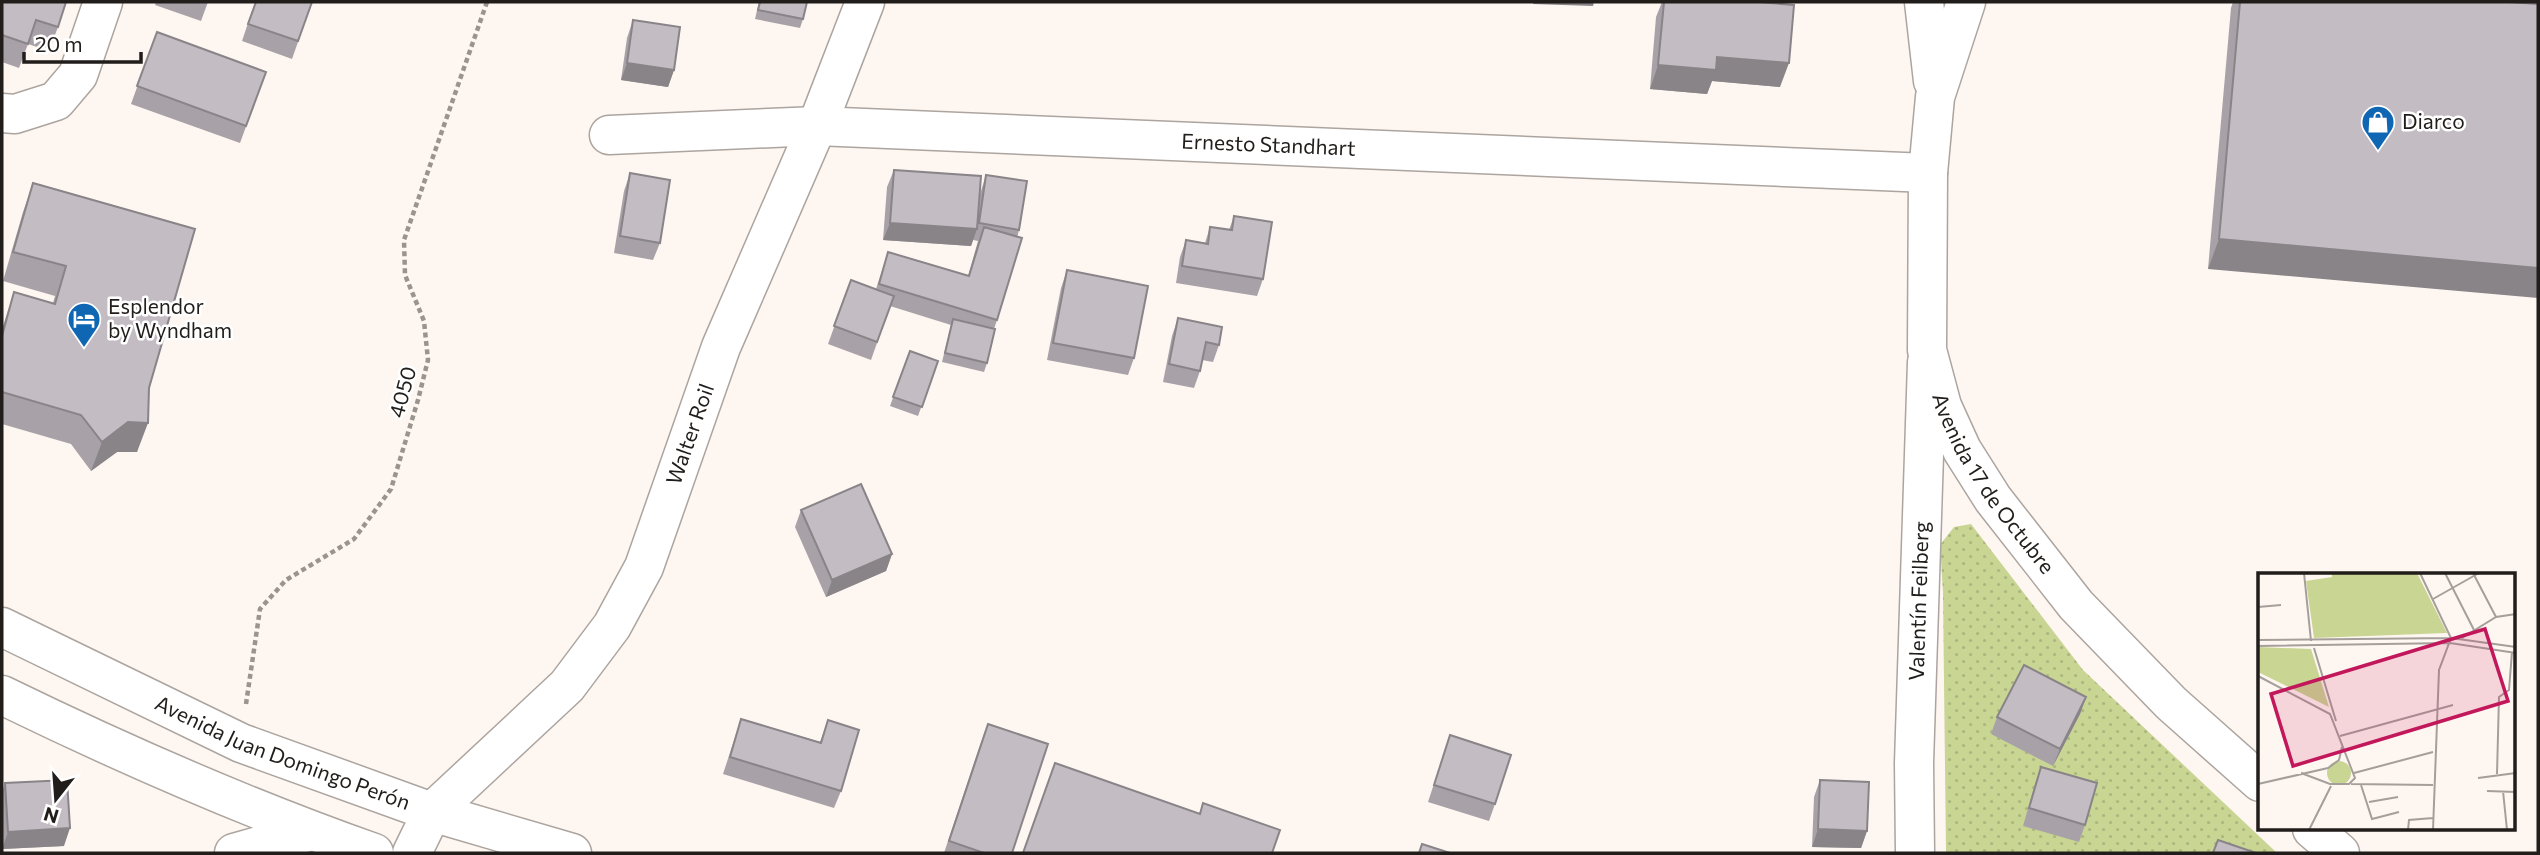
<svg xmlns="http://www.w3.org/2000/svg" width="2540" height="855" viewBox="0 0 2540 855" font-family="Commissioner,sans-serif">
<defs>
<pattern id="grass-dots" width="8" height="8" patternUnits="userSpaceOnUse" patternTransform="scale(1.75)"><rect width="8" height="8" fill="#c9d593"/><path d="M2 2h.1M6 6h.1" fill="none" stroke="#acb67e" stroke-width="1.8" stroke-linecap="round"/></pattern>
</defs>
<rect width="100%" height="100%" fill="#fef6f0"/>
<path fill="url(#grass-dots)" d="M1971,524L2083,670L2277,853H1946L1943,592L1940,545L1954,527Z"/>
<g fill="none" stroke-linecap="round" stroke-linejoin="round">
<defs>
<g id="minor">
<path d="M2,113L15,114L56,101L78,75L103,2"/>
<path id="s1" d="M609,135L817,126L1928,173"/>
<path id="s2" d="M2,627L241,743L432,812L572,853"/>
<path d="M2,695C123,754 246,808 374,853"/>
<path d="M234,853L311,831"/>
<path id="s3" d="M412,853L432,812L567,686L612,626L644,567L721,347L817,126L865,2"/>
<path id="s4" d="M1915,853L1914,763L1927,362"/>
</g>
<g id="major">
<path d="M1924,2L1933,81"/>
<path id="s5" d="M1966,2L1935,97L1928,173L1927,350L1942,406L1962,450L1993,499L2076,605L2171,703L2260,782"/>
<path d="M2312,829L2340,853"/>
</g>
</defs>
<use href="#minor" stroke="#aca49f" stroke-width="41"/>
<use href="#major" stroke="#aca49f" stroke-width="41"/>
<path stroke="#9a9490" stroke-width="4.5" stroke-dasharray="5 3.5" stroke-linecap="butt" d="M246,704L260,609L286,580L354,539L391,489L418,400L428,360L424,321L405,275L404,240L487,2"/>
<use href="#minor" stroke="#fff" stroke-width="38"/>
<use href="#major" stroke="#fff" stroke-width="38"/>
</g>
<path fill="#a8a2a8" d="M2,2L58,27L49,51L28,44L19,68L2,62Z
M156,2H208L201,21L155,5Z
M255,2H312L292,59L242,41Z
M759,2H807L803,19L800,28L755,19Z
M1662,2H1759L1780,87L1712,81L1707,94L1650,89L1656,17Z
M2233,2H2509L2208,269L2231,8Z
M633,20L674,70L668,87L621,80L627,38Z
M157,32L266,72L240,143L131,104Z
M894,170L980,194L986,175L1019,230L997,320L994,329L987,363L984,372L942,362L951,325L890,306L871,360L828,344L851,280L876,289L888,252L968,276L978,241L973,240L971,246L883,240L887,187Z
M630,173L660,243L653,260L614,253L624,191Z
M33,183L149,388L137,452H117L91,471L71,444L2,424V329L14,292L53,303L55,296L3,281L23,212Z
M1234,216L1263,279L1257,296L1176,283L1180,257L1186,240L1205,243L1210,227L1229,230Z
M1067,270L1134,358L1128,375L1047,360L1061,288Z
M1178,318L1219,345L1213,362L1202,360L1200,371L1194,388L1163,382L1172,336Z
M910,351L938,361L918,416L890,406Z
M801,510L892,554L886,571L826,597L795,527Z
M2086,697L2080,714L2053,766L1991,734L1997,717Z
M741,719L820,742L828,720L841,791L834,808L723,774Z
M988,724L1012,853H944L979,748Z
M1450,735L1495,804L1489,821L1428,802Z
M2041,767L2085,825L2079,842L2023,826L2035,784Z
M1820,780L1867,831L1861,848L1812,847L1814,797Z
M5,783L64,846L2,849V792Z"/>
<path fill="#888488" d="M1534,2H1594L1593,6L1533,4Z
M1717,57L1789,63L1780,87L1712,81L1707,94L1650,89L1658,65Z
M627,63L674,70L668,87L621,80Z
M890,223L977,229L971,246L883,240Z
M2219,239L2538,268V298L2208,269Z
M128,422L148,423L137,452H117L91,471L102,442Z
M892,554L886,571L826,597L832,580Z
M2086,697L2080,714L2053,766L2060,749Z
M70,828L64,846L2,849L8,832Z
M1818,829L1867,831L1861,848L1812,847Z"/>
<path fill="#c3bcc3" stroke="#888488" stroke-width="2" d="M2,2H66L58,27L36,20L28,44L2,35Z
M256,2H312L298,41L248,24Z
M760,2H807L803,19L758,10Z
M1664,2H1759L1794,5L1789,63L1717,57L1716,70L1658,65Z
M2240,2H2509L2538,4V268L2219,239Z
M633,20L680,27L674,70L627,63Z
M157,32L266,72L246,126L137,86Z
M894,170L981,176L977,229L890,223Z
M630,173L670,180L660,243L620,236Z
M986,175L1027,181L1019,230L979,223Z
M33,183L195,229L149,388L148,423L128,422L102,442L81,415L2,392V336L14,292L55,304L66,266L13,252Z
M1234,216L1272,222L1263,279L1182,266L1186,240L1208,244L1210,227L1232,230Z
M984,227L1022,238L997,320L879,284L888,252L969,276Z
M1067,270L1148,286L1134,358L1053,343Z
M851,280L894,296L877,342L834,326Z
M1178,318L1222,327L1219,345L1206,342L1200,371L1169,364Z
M953,319L995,329L987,363L945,353Z
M910,351L938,361L922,407L893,397Z
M861,484L892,554L832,580L801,510Z
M2024,665L2086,697L2060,749L1997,717Z
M741,719L821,743L828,720L859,730L841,791L730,757Z
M988,724L1048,744L1012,853H984L949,841Z
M1450,735L1511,755L1495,804L1434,785Z
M1055,763L1200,814L1203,803L1280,830L1272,853H1023Z
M2041,767L2097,783L2085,825L2029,808Z
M67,780L70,828L8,832L5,783Z
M1820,780L1869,782L1867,831L1818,829Z
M2218,840L2256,853H2213Z
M1422,844L1450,853H1419Z"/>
<defs>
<symbol id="shop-pin" viewBox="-11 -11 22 30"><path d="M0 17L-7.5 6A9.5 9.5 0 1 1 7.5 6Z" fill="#0f66b3" stroke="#fff"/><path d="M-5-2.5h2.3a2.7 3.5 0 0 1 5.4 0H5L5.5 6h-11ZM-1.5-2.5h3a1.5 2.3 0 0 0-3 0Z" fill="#fff"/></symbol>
<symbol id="hotel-pin" viewBox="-11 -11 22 30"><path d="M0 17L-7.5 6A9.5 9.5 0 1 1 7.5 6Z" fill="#0f66b3" stroke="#fff"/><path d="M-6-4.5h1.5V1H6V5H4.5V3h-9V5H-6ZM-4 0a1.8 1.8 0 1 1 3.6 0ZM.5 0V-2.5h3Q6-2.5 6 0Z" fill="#fff"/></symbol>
</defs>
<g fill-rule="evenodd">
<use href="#shop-pin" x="2359" y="103" width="38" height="52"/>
<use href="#hotel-pin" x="65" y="300" width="38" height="52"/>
</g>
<g text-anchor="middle" stroke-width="5" stroke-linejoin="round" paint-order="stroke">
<g font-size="21" fill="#201d1b" stroke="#fff" text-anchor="start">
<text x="2402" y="129">Diarco</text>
<text x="108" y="314">Esplendor<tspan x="108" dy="24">by Wyndham</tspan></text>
</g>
<g font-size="21" fill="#201d1b" stroke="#fff">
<text dy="7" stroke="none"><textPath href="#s1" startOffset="660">Ernesto Standhart</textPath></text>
<text transform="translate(403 392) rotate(-75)" y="7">4050</text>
<text dy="7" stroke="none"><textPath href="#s3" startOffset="513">Walter Roil</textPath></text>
<text dy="7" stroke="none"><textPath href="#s5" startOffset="504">Avenida 17 de Octubre</textPath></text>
<text dy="7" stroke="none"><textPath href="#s4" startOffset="252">Valentín Feilberg</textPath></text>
<text dy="7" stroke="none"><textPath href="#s2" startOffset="308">Avenida Juan Domingo Perón</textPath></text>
</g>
</g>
<g transform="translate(2258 573)">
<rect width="257" height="257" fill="#fef6f0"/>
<path d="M74,0H159L189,60L56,65L48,8L74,4ZM0,74L53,76L71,134L0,99ZM69 200a12 12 0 1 1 24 0a12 12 0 1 1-24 0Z" fill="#c9d593"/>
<path fill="none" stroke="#a59f9b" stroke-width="2" d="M46,0L53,68M162,0L193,65L181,97L175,257M187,0L216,57M215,0L238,44M175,26L221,0M0,34L23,32M204,65L238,44L258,41M0,67L193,65L258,74M0,73L192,70L258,80M56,75L78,148M0,103L72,141L97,205L91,211H72L43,200M82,163L195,132M96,200L175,179M239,201L241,124L251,117L254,79M220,205L258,200M0,211L70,195L81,187L84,174M93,211L175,212M103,212L114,246L141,239M229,218L258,219M245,218L249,257M111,229L140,224M51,257L73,213M150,257L151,247L175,245"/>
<path fill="#c2185b" fill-opacity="0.15" stroke="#c2185b" stroke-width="3.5" d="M227,56L250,128L35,193L13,121Z"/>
<rect width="257" height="257" fill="none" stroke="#201d1b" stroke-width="3.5"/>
</g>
<rect width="2540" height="855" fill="none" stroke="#201d1b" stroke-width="7"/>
<g transform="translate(56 799) rotate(197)" stroke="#ffffff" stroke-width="5" paint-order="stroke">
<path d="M0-5L12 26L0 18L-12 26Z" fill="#201d1b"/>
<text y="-10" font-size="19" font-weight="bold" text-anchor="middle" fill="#201d1b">N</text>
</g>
<path d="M24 52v10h117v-10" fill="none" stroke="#201d1b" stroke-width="3.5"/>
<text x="35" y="52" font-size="21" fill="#201d1b" stroke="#ffffff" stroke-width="5" paint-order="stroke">20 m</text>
</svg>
